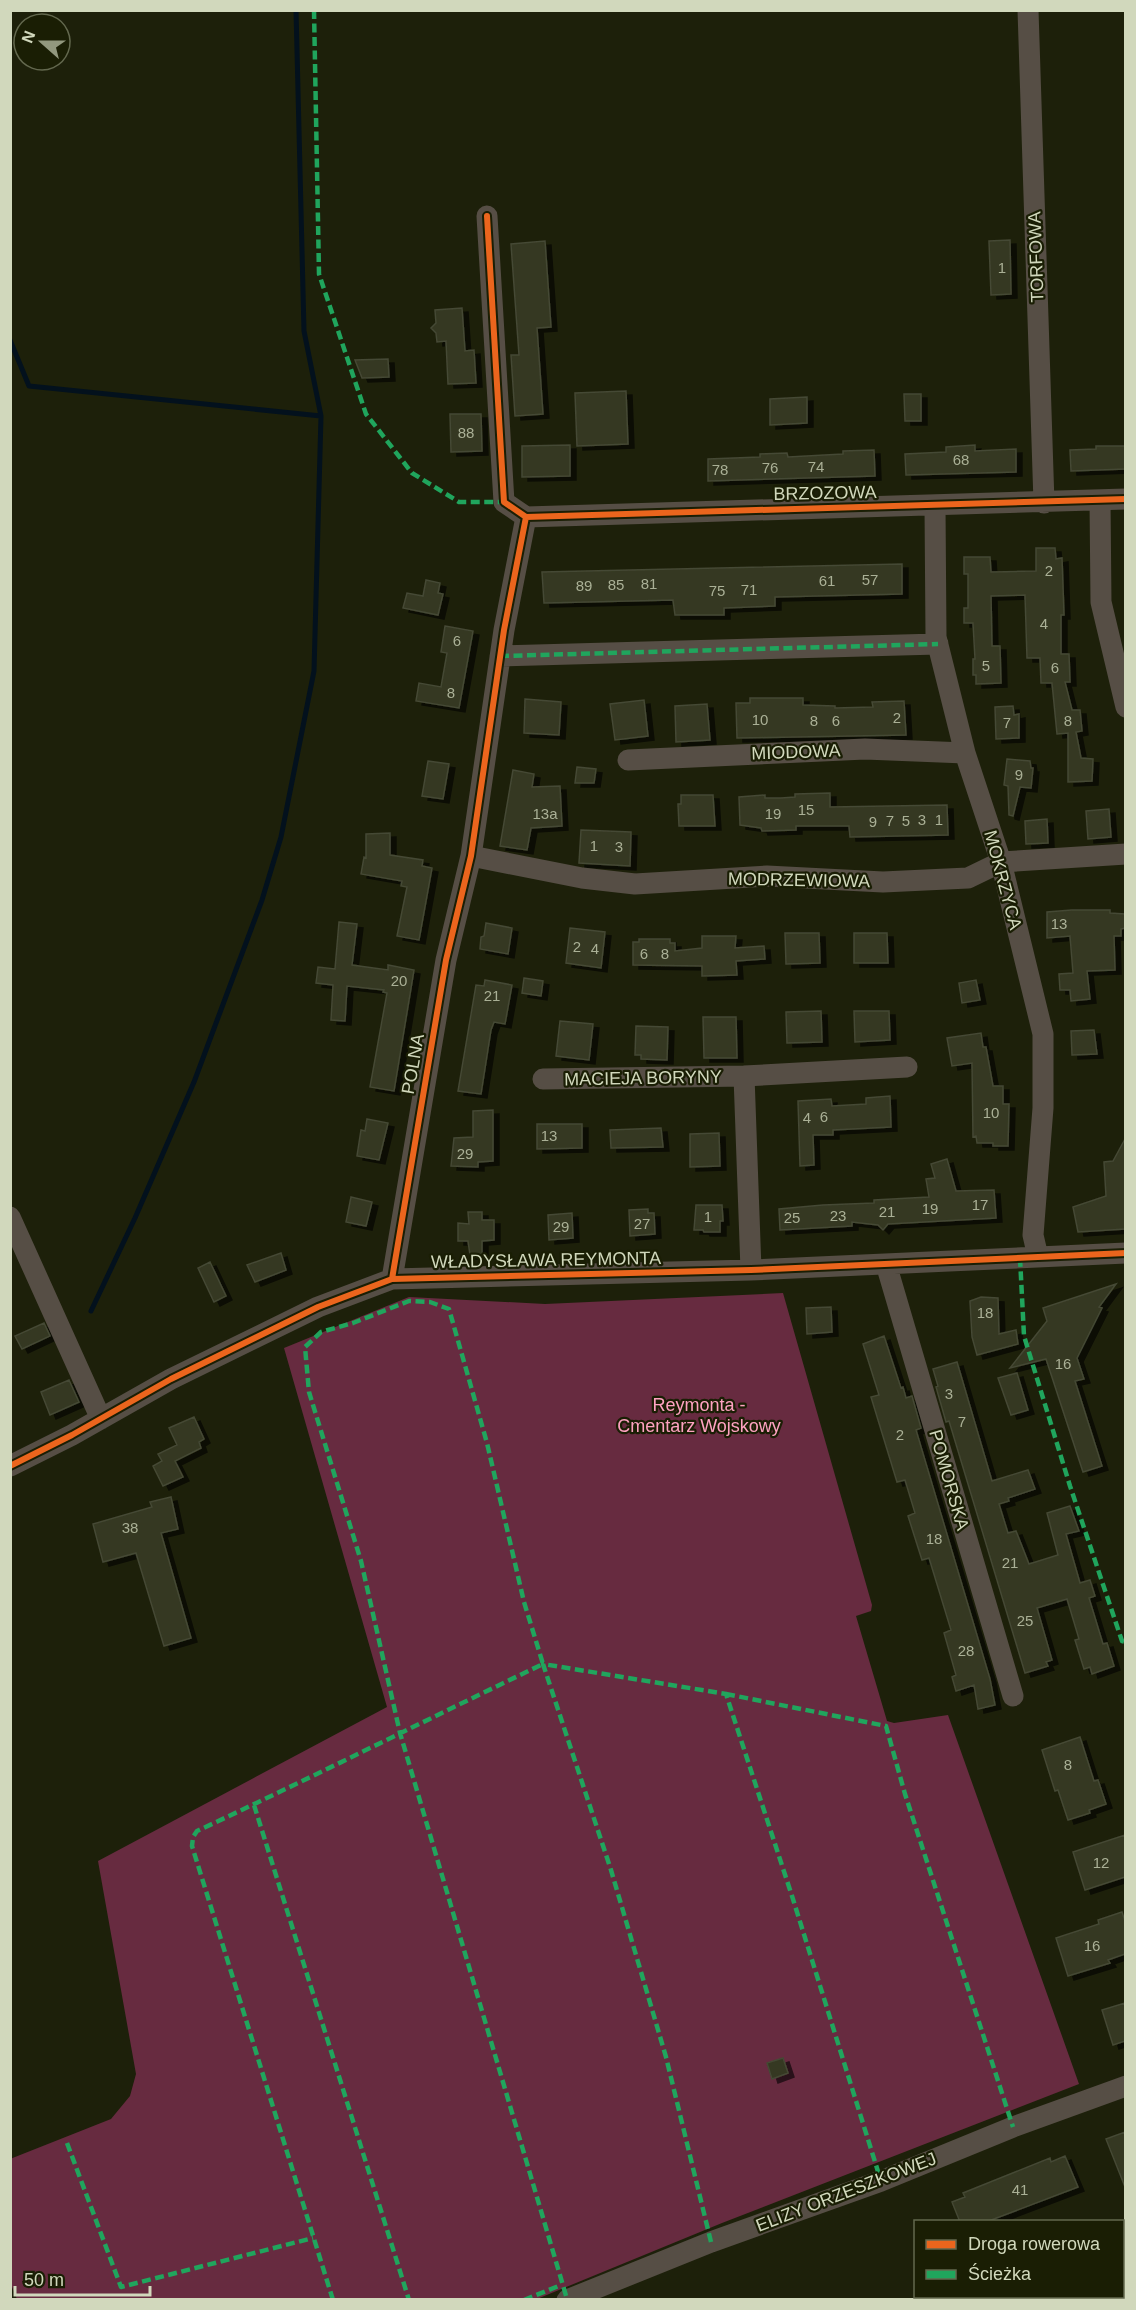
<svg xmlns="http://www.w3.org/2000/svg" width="1136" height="2310" viewBox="0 0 1136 2310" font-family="Arial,sans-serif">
<defs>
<filter id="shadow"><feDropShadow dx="6" dy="4" stdDeviation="0" flood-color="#0009"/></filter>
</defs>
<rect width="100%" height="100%" fill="#1d200a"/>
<path fill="#672b40" d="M783,1293L872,1605L871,1611L856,1616L887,1721L894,1723L948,1715L1079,2084L722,2223L537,2299H17L10,2282V2159L111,2119L130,2096L136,2074L98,1861L387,1707L284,1348L409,1297L545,1304Z"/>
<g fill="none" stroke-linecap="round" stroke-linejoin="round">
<path stroke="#03111d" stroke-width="5" d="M296,10L304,331L321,416
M10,340L29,386L321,416L314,671L281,837L262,900L194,1082L135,1218L91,1311"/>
</g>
<path fill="#343822" stroke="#454834" stroke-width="1.5" filter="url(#shadow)" d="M1010,240L1011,294L991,295L989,241Z
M545,241L551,327L537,328L543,414L515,416L511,355H519L511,244Z
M462,308L465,351L474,350L476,383L448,384L446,341L437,342L436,333L431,328L436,323L435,310Z
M388,359L389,377L362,378L355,360Z
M626,391L628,444L577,446L575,393Z
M904,394H921V421H905Z
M807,397V423L770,425V399Z
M450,414H481L482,451L451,452Z
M570,445V476L522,477V446Z
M975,445V451L1016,449V472L906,475L905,454L946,452V447Z
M1096,446H1125V469L1071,471L1070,450L1096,449Z
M874,450L875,476L708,481V459L760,457V454L787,453L788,457L843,454V451Z
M1036,548H1055L1056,559L1062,558L1064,615H1061V654H1069L1070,682H1065L1072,710H1080L1082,731L1076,732L1081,758L1093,759L1092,781L1068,782V733L1057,734L1052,683H1041L1040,658H1027L1025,595L991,596L992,646H1000L1001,683L976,684V675H973V659H975L973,623H964V608H968V574H964V557H990L991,572L1036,571Z
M902,564V594L775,597V606L724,608V615H675L673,600L544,603L542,572Z
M426,580L440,583L438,593L443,594L438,615L403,608L407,593L423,596Z
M445,626L473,631L459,708L416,701L419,683L441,687L447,653L441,652Z
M750,698H803V705L835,706V708L873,707L872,702L904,701L906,735L737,738L736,703H750Z
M525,699L561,702L559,735L524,733Z
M644,700L648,736L615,740L610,704Z
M707,704L710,740L676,742L675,706Z
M1013,706L1014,715L1019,714V738L996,739L995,707Z
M1007,759L1030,761L1031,768H1033L1031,788L1020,787L1013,816L1009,815L1008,786L1004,785Z
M428,761L449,764L443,799L422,796Z
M577,767L596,769L594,783H575Z
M513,770L534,774L532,787L560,786L562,826L531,828L527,850L500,846Z
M830,793V807L947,805L948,835L850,837L849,826H796V830L762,831L761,828L740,825L739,797L765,795V798H781L795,797V794Z
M681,795H713L715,826H679L678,804H681Z
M1109,809L1111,837L1088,839L1086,811Z
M1047,819L1048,843L1026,844L1025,821Z
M581,830L631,832L630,866L579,863Z
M390,833V855L423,860L422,866L432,868L419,940L397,936L407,887L401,886L402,881L361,874L364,857L366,858V834Z
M1072,910H1110V913L1125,914V928L1121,929V936H1114L1115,970L1087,971L1090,999L1071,1001L1070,990H1060L1059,974L1073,973L1070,936L1047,938V912Z
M339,922L357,924L352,965L388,970V965L414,970L394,1091L370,1087L387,993L383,992L384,990L347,986L345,1021L331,1020L333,985L316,983L318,967L335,969Z
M486,923L512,928L508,954L480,949L481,937L484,936Z
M570,928L605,932L601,968L566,963Z
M785,933H819L820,963L786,964Z
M854,933H887L888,963H854Z
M702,936H736L735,948L764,946L765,959L736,961L737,975L702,976V966L633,965V942H639V939H670V943H675V951L702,948Z
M524,978L543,981L541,996L522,993Z
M485,980L512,985L505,1024L494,1022L491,1030L481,1094L458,1091L476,985L484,986Z
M976,980L980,1000L962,1003L959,983Z
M821,1011L822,1042L787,1043L786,1012Z
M854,1011H889L890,1040L855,1042Z
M703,1017H736L737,1058H704Z
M560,1021L593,1024L589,1060L556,1056Z
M636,1026L668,1027L667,1060L641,1059V1055H635Z
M1094,1030L1097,1054L1072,1055L1071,1031Z
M981,1033L983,1047H986L993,1086H1003V1104H1009L1008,1146H993V1143H977L976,1136L973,1137L972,1063L952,1066L947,1038Z
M890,1096L891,1127L833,1130V1135H813L814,1165L800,1166L798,1101L831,1099L832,1106L866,1104V1098Z
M493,1110V1161L478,1162V1167L451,1166L454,1138L473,1137V1111Z
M367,1119L388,1123L379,1160L357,1156L361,1130L365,1131Z
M537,1124H582V1148L537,1149Z
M661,1128L663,1147L611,1148L610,1130Z
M719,1133L720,1166L690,1167V1134Z
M1125,1139V1229L1078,1232L1073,1207L1106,1196L1104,1162L1113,1161Z
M947,1159L956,1191L994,1190L996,1218L888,1224L883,1230L878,1225L852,1222V1226L780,1230L779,1209L823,1205L874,1203V1200L929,1197L926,1179L935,1178L931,1164Z
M351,1197L372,1202L366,1226L346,1222Z
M696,1205H722L723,1221H720V1232H704L703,1230H694Z
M648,1209V1213H654L655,1234L630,1236L629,1210Z
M468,1212H482V1220H494V1240L482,1241V1254L470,1255L468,1241H458V1223L469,1224Z
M572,1213L573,1238L549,1240L548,1215Z
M281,1253L286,1270L255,1282L247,1265Z
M210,1262L226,1296L214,1302L198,1268Z
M1116,1284L1099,1307L1102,1308L1077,1358L1084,1379L1075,1381L1102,1466L1083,1472L1046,1359L1010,1368L1047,1321L1043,1308Z
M981,1297L998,1298L999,1334L1016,1330L1018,1344L977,1355L972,1337L970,1301Z
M831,1307L832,1332L807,1334L806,1308Z
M44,1323L50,1336L22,1349L15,1336Z
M884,1336L901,1388L903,1387L906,1398L912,1396L921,1428L916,1430L990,1679L995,1705L978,1709L974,1685L956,1691L952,1677L956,1675L944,1633L951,1630L929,1558L922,1560L908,1516L915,1513L905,1480L897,1482L871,1397L879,1395L863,1344Z
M957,1362L992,1481L1028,1470L1035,1489L1008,1498L1009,1501L999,1504L1008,1533L1016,1531L1029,1564L1058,1555L1047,1513L1070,1506L1079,1531L1066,1534L1080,1583L1090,1580L1095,1596L1089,1598L1103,1644L1107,1643L1114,1666L1092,1674L1090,1667L1084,1669L1075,1640L1079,1639L1067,1599L1037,1608L1052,1660L1046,1662L1048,1666L1025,1673L949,1421L946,1422L936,1387L938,1386L933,1369Z
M1017,1373L1028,1410L1011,1415L998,1378Z
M69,1380L79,1402L50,1415L41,1392Z
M194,1417L204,1439L199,1442L201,1448L175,1461L183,1477L163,1486L153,1466L162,1461L158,1454L177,1445L169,1428Z
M171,1497L178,1529L161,1533L191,1638L164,1646L136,1553L103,1562L93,1524L152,1507L150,1502Z
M1080,1737L1094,1781L1098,1780L1106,1804L1089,1810L1090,1813L1068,1820L1058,1790L1055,1791L1042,1750Z
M1125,1835V1877L1085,1890L1073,1852Z
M1122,1912L1125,1921V1954L1108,1960L1110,1963L1068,1976L1056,1938L1099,1924L1098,1920Z
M1125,2003V2041L1113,2045L1102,2010Z
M783,2058L788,2073L772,2079L767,2063Z
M1125,2132V2187L1106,2139Z
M1065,2156L1078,2187L986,2222H960L952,2202L965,2197L963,2193L1050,2158L1051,2162Z"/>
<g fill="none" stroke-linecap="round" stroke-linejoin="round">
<path stroke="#564e45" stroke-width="21" d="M1028,10L1044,503
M487,216L504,502L526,517L1126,499
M1100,500L1101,602L1126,707
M935,506L936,637L965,753L1001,862L1043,1034V1108L1033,1235L1038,1257
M500,656L938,644
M628,760L865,749L965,753
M471,856L582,878L635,884L767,876L883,882L968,878L1001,862L1126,854
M744,1076L751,1270
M543,1079L744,1076L907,1067
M10,1217L101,1419
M886,1264L1013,1696
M392,1279L446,960L471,856L504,630L526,517
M10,1466L72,1435L171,1379L318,1307L392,1279L751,1270L1126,1253
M567,2300L711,2242L881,2181L1013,2127L1126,2086"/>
<path stroke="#20a55d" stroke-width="4.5" stroke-dasharray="9 4.5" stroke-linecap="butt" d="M314,10L319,274L366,414L412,473L459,502H504
M500,656L938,644
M1020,1258L1024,1336L1070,1486L1122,1641L1126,1642
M726,1694L886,1726L905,1794L1013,2127
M254,1805L409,2300
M67,2143L121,2287L313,2238
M711,2242L666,2057L611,1870L543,1664L726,1694L792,1896L881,2181
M333,2300L192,1846L193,1837L197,1831C313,1777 428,1719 543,1664L524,1602L487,1443L449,1309L430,1302L409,1301L353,1323L321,1332L305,1347L309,1392L361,1561L400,1733L567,2299
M524,2300L561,2285"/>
<defs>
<path id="cycleway" d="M487,216L504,502L526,517L1126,499
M392,1279L446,960L471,856L504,630L526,517
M10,1466L72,1435L171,1379L318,1307L392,1279L751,1270L1126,1253"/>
</defs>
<use href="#cycleway" stroke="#1a1e04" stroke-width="10"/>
<use href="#cycleway" stroke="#eb651d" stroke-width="6"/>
</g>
<g text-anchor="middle" stroke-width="4.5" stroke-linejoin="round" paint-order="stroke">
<g font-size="15" fill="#aab096">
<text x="1002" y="273">1</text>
<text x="466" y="438">88</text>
<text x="961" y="465">68</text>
<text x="816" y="472">74</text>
<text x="770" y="473">76</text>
<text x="720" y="475">78</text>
<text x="1049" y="576">2</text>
<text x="870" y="585">57</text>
<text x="827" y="586">61</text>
<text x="649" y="589">81</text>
<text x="616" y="590">85</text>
<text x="584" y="591">89</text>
<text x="749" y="595">71</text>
<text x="717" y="596">75</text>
<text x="1044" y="629">4</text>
<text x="457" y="646">6</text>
<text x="986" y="671">5</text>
<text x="1055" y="673">6</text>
<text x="451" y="698">8</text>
<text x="897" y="723">2</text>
<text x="760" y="725">10</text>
<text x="814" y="726">8</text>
<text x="836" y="726">6</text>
<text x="1068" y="726">8</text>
<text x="1007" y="728">7</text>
<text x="1019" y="780">9</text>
<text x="806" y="815">15</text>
<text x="545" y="819">13a</text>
<text x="773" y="819">19</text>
<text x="922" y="825">3</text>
<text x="939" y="825">1</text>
<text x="890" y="826">7</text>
<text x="906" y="826">5</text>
<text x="873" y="827">9</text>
<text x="594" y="851">1</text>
<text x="619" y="852">3</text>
<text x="1059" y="929">13</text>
<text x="577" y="952">2</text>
<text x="595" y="954">4</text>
<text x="644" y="959">6</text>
<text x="665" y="959">8</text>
<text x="399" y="986">20</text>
<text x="492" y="1001">21</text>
<text x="991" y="1118">10</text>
<text x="824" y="1122">6</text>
<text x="807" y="1123">4</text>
<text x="549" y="1141">13</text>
<text x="465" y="1159">29</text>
<text x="980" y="1210">17</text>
<text x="930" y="1214">19</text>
<text x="887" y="1217">21</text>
<text x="838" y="1221">23</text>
<text x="708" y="1222">1</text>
<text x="792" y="1223">25</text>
<text x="642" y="1229">27</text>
<text x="561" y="1232">29</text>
<text x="985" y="1318">18</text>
<text x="1063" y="1369">16</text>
<text x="949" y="1399">3</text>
<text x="962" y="1427">7</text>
<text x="900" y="1440">2</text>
<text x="130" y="1533">38</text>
<text x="934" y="1544">18</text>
<text x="1010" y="1568">21</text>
<text x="1025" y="1626">25</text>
<text x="966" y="1656">28</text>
<text x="1068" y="1770">8</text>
<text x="1101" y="1868">12</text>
<text x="1092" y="1951">16</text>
<text x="1020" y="2195">41</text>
</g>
<g font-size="18" fill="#d1d8bc" stroke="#1a1e04">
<text transform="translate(1036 257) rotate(-92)" y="6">TORFOWA</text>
<text transform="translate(825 493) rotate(-1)" y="6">BRZOZOWA</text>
<text transform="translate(796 752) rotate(-2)" y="6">MIODOWA</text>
<text transform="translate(799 880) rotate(1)" y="6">MODRZEWIOWA</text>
<text transform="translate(1003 880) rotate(75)" y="6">MOKRZYCA</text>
<text transform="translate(413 1064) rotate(-80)" y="6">POLNA</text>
<text transform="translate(643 1078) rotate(-1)" y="6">MACIEJA BORYNY</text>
<text transform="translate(546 1260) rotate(-1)" y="6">WŁADYSŁAWA REYMONTA</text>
<text transform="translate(949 1480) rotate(74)" y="6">POMORSKA</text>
<text transform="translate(846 2192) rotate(-21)" y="6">ELIZY ORZESZKOWEJ</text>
</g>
<g font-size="18" fill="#fea2c1" stroke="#1a1e04">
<text x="699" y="1411">Reymonta -<tspan x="699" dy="21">Cmentarz Wojskowy</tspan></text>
</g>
</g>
<rect width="1136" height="2310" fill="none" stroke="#d1d8bc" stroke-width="24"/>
<rect x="914" y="2220" width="210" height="78" fill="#1a1e04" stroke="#63684e" stroke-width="1.5"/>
<rect x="926" y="2240" width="30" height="9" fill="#eb651d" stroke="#63684e" stroke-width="1.5"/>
<text x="968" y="2250" font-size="18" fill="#d1d8bc">Droga rowerowa</text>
<rect x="926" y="2270" width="30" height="9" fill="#20a55d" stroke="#63684e" stroke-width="1.5"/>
<text x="968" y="2280" font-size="18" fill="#d1d8bc">Ścieżka</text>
<g transform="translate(42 42) rotate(291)"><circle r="28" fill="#1a1e04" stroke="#63684e" stroke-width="1.5"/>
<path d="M0-4.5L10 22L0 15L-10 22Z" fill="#92987e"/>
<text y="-9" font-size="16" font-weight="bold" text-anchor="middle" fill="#d1d8bc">N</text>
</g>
<path d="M15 2286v9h135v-9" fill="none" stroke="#d1d8bc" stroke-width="3"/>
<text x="24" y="2286" font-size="18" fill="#d1d8bc" stroke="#1a1e04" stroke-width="4.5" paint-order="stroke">50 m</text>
</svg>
